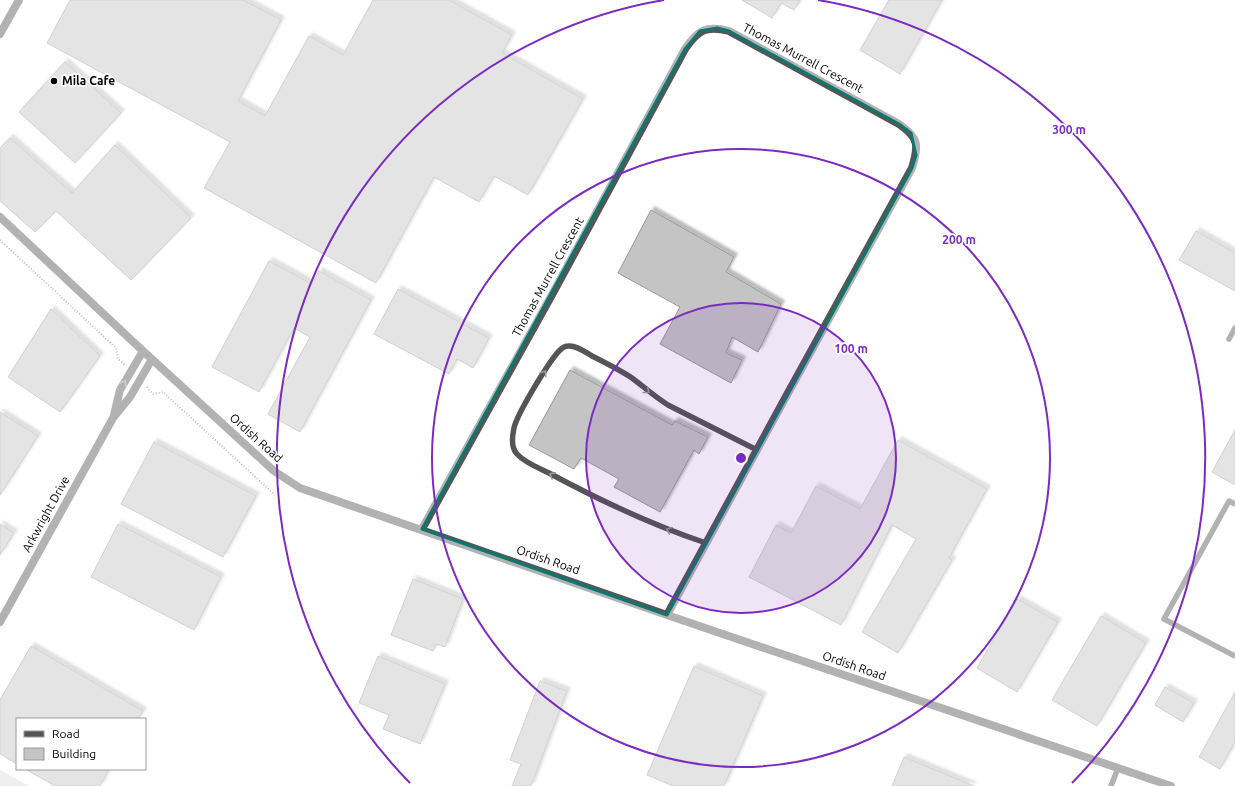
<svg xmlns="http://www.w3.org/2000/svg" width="1235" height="786" viewBox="0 0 1235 786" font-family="Ubuntu,sans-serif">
<defs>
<filter id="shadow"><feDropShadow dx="3.5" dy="-3.5" stdDeviation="1" flood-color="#0004"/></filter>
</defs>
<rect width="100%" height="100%" fill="#fff"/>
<path fill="#dcdcdc" d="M0,770L29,786H0Z"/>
<path fill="#c4c4c4" stroke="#999" filter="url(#shadow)" d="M70,0H243L281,20L238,101L265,116L309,36L343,55L373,0H449L512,35L502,53L583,99L528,195L494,176L479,202L434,177L376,283L204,188L230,142L47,43Z
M742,0H800L794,10L781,3L772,18Z
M889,0H942L900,74L860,50Z
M65,62L121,113L75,163L19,112Z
M10,138L72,193L115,145L191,218L131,280L56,211L35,232L0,201V148Z
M651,210L734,257L726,272L781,304L758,352L732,337L726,353L742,360L731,383L660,344L680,307L618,273Z
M1196,231L1235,253V291L1179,260Z
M269,261L312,284L319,271L371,300L300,432L268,414L310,337L294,328L259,392L212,367Z
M398,289L489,338L473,368L457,359L449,374L374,334Z
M51,309L100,356L60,412L8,377Z
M570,370L672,425L675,421L708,437L699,454L694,450L660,512L614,487L619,479L581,458L574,469L529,445Z
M0,412L38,436L0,495Z
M1235,430V485L1212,472Z
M898,440L987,489L949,558L952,560L898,653L862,632L916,539L892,525L841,625L749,577L776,525L791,533L816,486L860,509Z
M154,442L256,496L223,557L121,504Z
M0,524L14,533L0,555Z
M118,524L221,577L194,630L91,577Z
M413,579L463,599L445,647L436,644L433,651L391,635Z
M1017,599L1058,622L1017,692L977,668Z
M1101,616L1146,643L1097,726L1052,700Z
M31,646L143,711L138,719H17V764L0,754V700Z
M378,656L445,684L420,744L383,729L389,715L359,703Z
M694,666L763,696L724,786H673L647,775Z
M540,681L567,691L531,786H512L521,764L510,760Z
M1165,687L1194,703L1183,722L1155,705Z
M1235,692V742L1220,769L1199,757Z
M904,757L974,786H892Z
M25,769H109L100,786H55Z"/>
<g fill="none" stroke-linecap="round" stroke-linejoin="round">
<path stroke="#777" stroke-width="2" stroke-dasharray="1 2" stroke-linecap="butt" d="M0,240L116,348L118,359L125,365
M147,387L153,394L163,392L275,495"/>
<path stroke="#555" stroke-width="5.5" d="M1229,339L1235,328
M1235,504L1229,501L1164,619L1235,656
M706,543C652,525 599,500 549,473C539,468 525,463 517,454C511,448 512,437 514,428C517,414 549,361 560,350C562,348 564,346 568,346C576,345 585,352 592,356C606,363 620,370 632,378C644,387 655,397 668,405L757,450
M1111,786L1118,768"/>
<path stroke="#555" stroke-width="8" d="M0,34L19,0
M0,217L143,351L274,471L300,488L667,615L1171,786
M114,415L120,390L143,351
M422,529L554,291L685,49C698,30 706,25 729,31L899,124C919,138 919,145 912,168L788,393L667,615
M0,622L113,418L130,397L152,359"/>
</g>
<defs><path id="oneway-chevron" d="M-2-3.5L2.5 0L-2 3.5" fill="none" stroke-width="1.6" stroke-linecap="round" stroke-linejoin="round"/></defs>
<g stroke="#999">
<use href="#oneway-chevron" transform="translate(544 373) rotate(-57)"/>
<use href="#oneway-chevron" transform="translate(124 383) rotate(-62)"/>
<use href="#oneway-chevron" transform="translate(647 391) rotate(38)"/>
<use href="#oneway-chevron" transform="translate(552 475) rotate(-151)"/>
<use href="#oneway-chevron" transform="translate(669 530) rotate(-158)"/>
</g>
<path d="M0 0H1235V786H0ZM717,28L729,31L899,124L911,133L916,155L912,168L667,615L422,529L685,49L700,31Z" fill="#fff" fill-opacity=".55" fill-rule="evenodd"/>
<path fill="none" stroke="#0f766e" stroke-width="3" stroke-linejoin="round" d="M717,28L729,31L899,124L911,133L916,155L912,168L667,615L422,529L685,49L700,31Z"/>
<circle cx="741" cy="458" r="155" fill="#7b2cbf" fill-opacity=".12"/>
<g fill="none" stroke="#7b2cbf" stroke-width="2">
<circle cx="741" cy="458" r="155"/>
<circle cx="741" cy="458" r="309"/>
<path d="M410 783A464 464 0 0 1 664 0M818 0A464 464 0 0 1 1072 783"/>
</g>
<circle fill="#000" stroke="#fff" stroke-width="1.5" cx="54" cy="81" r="4"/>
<g text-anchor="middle" stroke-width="3.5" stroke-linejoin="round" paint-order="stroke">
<g font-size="12" fill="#000" stroke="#fff">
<text transform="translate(803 58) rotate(28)" y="4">Thomas Murrell Crescent</text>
<text transform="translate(548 277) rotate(-61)" y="4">Thomas Murrell Crescent</text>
<text transform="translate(256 438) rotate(42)" y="4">Ordish Road</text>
<text transform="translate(46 514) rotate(-61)" y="4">Arkwright Drive</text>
<text transform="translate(548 560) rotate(19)" y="4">Ordish Road</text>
<text transform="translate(854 666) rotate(19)" y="4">Ordish Road</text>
</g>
<g font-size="12" font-weight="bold" fill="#000" stroke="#fff" text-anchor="start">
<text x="62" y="85">Mila Cafe</text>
</g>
</g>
<circle cx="741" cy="458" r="6" fill="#7b2cbf" stroke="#fff" stroke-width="2"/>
<g font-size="12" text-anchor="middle" font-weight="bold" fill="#7b2cbf" stroke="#fff" stroke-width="3.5" stroke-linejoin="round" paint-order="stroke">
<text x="1069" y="134">300 m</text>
<text x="959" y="244">200 m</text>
<text x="851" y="353">100 m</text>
</g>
<rect x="16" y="718" width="130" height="52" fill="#ffffff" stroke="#999999"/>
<rect x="24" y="731" width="20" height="6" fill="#555555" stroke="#999999"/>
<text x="52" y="738" font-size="12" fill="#000000">Road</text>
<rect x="24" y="748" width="20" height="12" fill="#c4c4c4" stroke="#999999"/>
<text x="52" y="758" font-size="12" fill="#000000">Building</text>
</svg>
